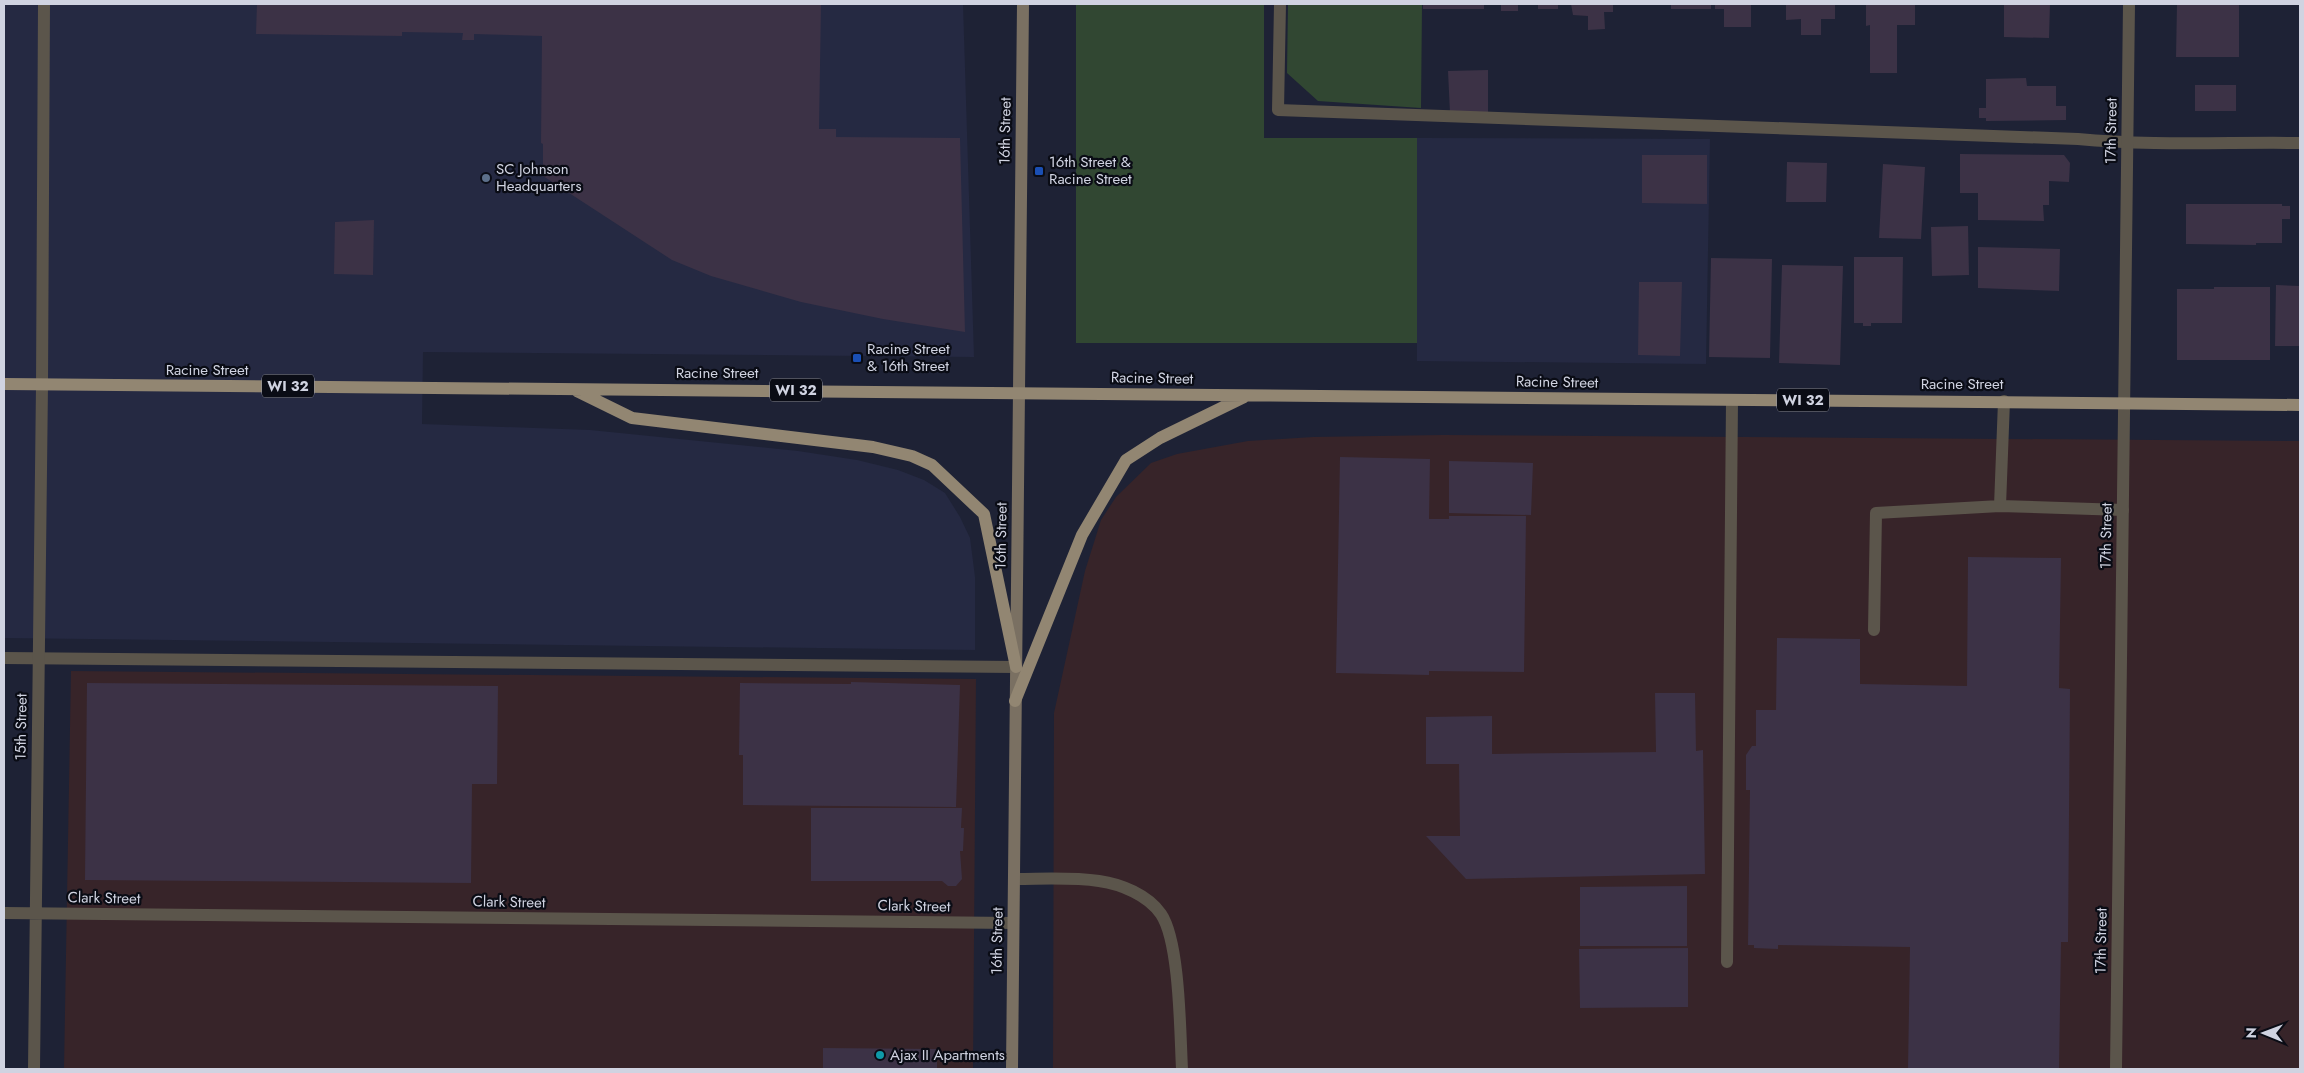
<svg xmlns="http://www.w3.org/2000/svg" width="2304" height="1073" viewBox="0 0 2304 1073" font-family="Jost,sans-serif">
<rect width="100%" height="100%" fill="#1e2235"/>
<path fill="#252942" d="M4,4H963L974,357L423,352L422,424L590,430L798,451L857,460L898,470L924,480L945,493L960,517L970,538L975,577V650L4,638Z
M1417,138L1710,139L1706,364L1417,361Z"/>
<path fill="#372429" d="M1443,435L2300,441V1069H1053L1054,713L1085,571L1101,520L1116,497L1151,463L1177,454L1248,441L1313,437Z
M71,671L976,679L973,1069H64Z"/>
<path fill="#314732" d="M1076,4H1264V138H1417V343H1076Z
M1288,4H1422L1421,108L1318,101L1287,73Z
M4,954L5,959V1069H4Z"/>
<path fill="#3c3246" d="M257,4H821L819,129H836V137L960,138L965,332L883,319L801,302L711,276L672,260L543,176V144L541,143L542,36L474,34V40H462L463,33L402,32V36L256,34Z
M1423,4H1484V9H1423Z
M1501,4H1518V11H1501Z
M1538,4H1558V9H1538Z
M1571,4H1613V12H1604L1605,29L1588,30V16L1573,15Z
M1671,4H1711V9H1671Z
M1715,4H1751V27H1724V9H1715Z
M1786,4H1835V19H1821V35H1801V19L1786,20Z
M1866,4H1915V25H1897V73H1870V25L1866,26Z
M2004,4H2050L2049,38L2004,37Z
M2177,4H2239V57H2176Z
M1488,70V113H1450L1448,71Z
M2026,78L2027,86H2056V106H2066V120L1986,121V118H1979V108H1986V79Z
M2195,85H2236V111H2195Z
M1960,154L2064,155L2070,163L2069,182L2049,181V205H2043L2044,221L1978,220V193H1960Z
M1642,155H1707V204L1642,203Z
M1787,162L1827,163L1826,202H1786Z
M1883,164L1925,167L1921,239L1879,238Z
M2186,204H2282V206H2290V219H2282V243H2256V245L2186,244Z
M374,220L373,275L334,274L335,222Z
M1968,226L1969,275L1932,276L1931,227Z
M1978,247L2060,249L2059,291L1978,288Z
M1854,257H1903L1902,323H1871V326H1863V323H1854Z
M1711,258L1772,259L1770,358L1709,357Z
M1782,265L1843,266L1840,365L1779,363Z
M1639,282H1682L1680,356L1638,355Z
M2276,285L2300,286V346H2275Z
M2214,287H2270V360H2177V289H2214Z
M1340,457L1430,459L1429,519H1449V516H1526L1524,672L1429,671V675L1336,673Z
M1449,461L1533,463L1531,515L1449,513Z
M1968,557L2061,558L2059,688L2070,689L2068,942H2061L2059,1069H1908L1910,947L1778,945V949L1754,948V945H1748L1750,790H1746V755L1752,746H1756V710H1776L1777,638L1860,639V684L1967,686Z
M851,682L960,685L956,807L743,805V755H739L740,683L851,684Z
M87,683L498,686L497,784H472L471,883L85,880Z
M1655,693H1695L1696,751L1703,750L1705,874L1466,879L1426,836H1460L1459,764H1426V717L1492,716V754L1656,752Z
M811,808H962L961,828H964L963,851H960L962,879L956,886H948L942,881H811Z
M1687,886V946H1580V887Z
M1688,948V1007L1580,1008L1579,949Z
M823,1048L937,1049V1069H823Z"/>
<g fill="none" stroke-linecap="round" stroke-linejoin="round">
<path stroke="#5b554b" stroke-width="12" d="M1280,4L1278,110L2078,139C2152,146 2226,142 2300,143
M42,385L44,4
M2000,506L2004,401
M1874,630L1876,513L2000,506L2123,510
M4,658L1016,667
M1014,879C1042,879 1071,877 1099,881C1121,884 1148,895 1161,914C1180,942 1180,1033 1182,1069
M1727,962L1732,400"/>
<path stroke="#5b554b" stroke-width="12" d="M4,913L1013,923
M34,1069L42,385
M2116,1069L2129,4"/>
<path stroke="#7a7062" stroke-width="12" d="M1012,1069L1023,4"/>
<path stroke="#928672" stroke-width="12" d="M4,384L2300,405
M577,391L632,418L873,447L912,456L932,465L984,514L1016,667
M1015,701L1082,535L1126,460L1160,438L1244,397"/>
</g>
<g fill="#1a4fb4" stroke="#0a0c15" stroke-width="2">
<rect x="1034" y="166" width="10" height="10" rx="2.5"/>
<rect x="852" y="353" width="10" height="10" rx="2.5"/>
</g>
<circle fill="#5c6f8a" stroke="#0a0c15" stroke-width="2" cx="486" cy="178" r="5"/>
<circle fill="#0f9aa8" stroke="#0a0c15" stroke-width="2" cx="880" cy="1055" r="5"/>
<g text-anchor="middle" stroke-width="4.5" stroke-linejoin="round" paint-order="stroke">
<g fill="#0a0c15" stroke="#9597a4" stroke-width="1">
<rect x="262" y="374.5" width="52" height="23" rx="4"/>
<rect x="770" y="378.5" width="52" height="23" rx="4"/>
<rect x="1777" y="388.5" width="52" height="23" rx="4"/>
</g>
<g font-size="14" font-weight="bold" fill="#d0d3e1">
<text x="288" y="391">WI 32</text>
<text x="796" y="395">WI 32</text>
<text x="1803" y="405">WI 32</text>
</g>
<g font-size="15" fill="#d0d3e1" stroke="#0a0c15">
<text transform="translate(1005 131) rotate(-89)" y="5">16th Street</text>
<text transform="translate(2111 131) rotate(-89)" y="5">17th Street</text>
<text x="207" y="375">Racine Street</text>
<text x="717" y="378">Racine Street</text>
<text transform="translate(1152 378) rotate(1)" y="5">Racine Street</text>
<text transform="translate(1557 382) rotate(1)" y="5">Racine Street</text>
<text x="1962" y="389">Racine Street</text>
<text transform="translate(1001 536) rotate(-89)" y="5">16th Street</text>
<text transform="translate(2106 536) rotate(-89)" y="5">17th Street</text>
<text transform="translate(21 727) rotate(-89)" y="5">15th Street</text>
<text transform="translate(104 898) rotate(1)" y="5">Clark Street</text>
<text transform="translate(509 902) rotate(1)" y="5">Clark Street</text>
<text transform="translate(914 906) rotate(1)" y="5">Clark Street</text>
<text transform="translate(997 941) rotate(-89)" y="5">16th Street</text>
<text transform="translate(2101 941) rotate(-89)" y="5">17th Street</text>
</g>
<g font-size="15" fill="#d0d3e1" stroke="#0a0c15" text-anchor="start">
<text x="1049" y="167">16th Street &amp;<tspan x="1049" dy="17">Racine Street</tspan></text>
<text x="496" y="174">SC Johnson<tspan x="496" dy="17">Headquarters</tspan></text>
<text x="867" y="354">Racine Street<tspan x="867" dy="17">&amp; 16th Street</tspan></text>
<text x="890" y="1060">Ajax II Apartments</text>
</g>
</g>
<rect width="2304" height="1073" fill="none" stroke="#d0d3e1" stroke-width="10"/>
<g transform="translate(2264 1033) rotate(271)" stroke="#0a0c15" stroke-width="4" paint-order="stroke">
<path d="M0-4L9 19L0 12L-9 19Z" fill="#d0d3e1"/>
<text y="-8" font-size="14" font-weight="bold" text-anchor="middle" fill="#d0d3e1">N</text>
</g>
</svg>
